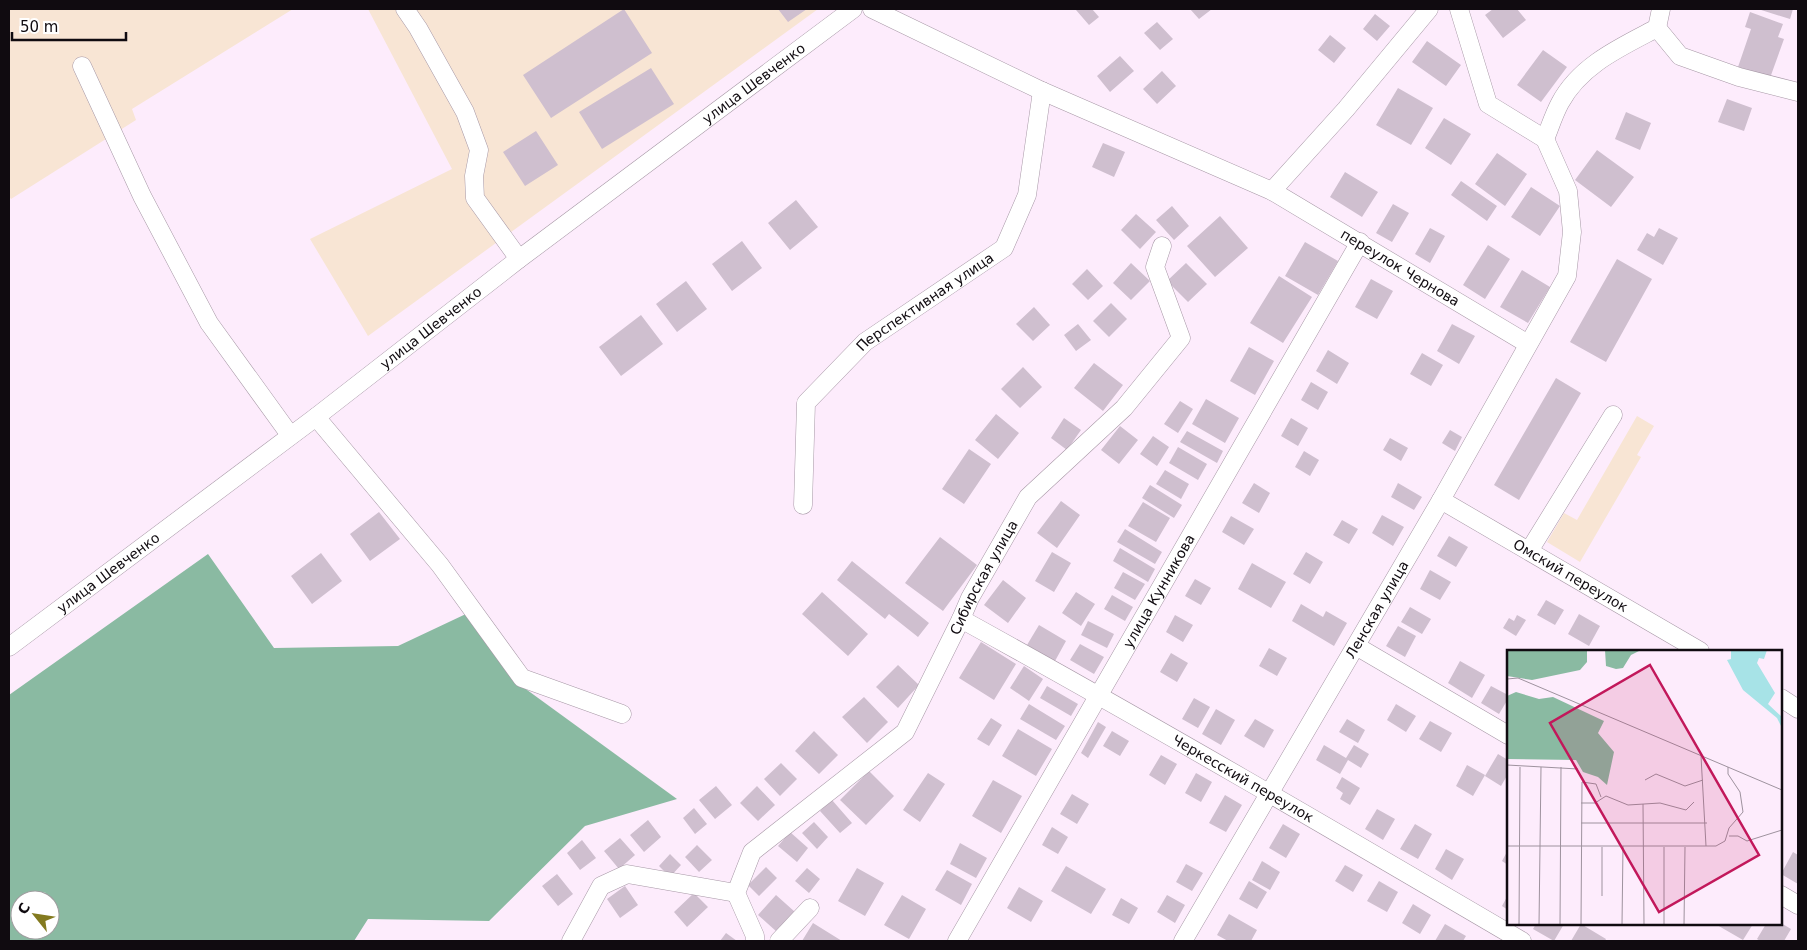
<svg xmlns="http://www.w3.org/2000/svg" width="1807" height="950" viewBox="0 0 1807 950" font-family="'DejaVu Sans',sans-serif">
<rect width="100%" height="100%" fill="#fdecfc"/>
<path fill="#f8e5d4" d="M9,9H293L132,109L136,120L11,199L9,196Z
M368,9H818L368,336L310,239L452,169Z
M1637,416L1654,426L1637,455L1641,457L1580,562L1547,542L1564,513L1577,520Z"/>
<path fill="#8abaa2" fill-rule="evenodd" d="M208,554L274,648L398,646L468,613L523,687L677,799L585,826L489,921L368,919L354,941H9V695ZM20,900H50V930H20Z"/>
<path fill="#cfbfcf" d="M624,9L652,53L551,118L523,75Z
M778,9H807L788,22Z
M1078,9H1092L1099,17L1089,25L1076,10Z
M1190,9H1212L1199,19Z
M1493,9H1517L1526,20L1503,38L1485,15Z
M1758,9H1793L1790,19Z
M1750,12L1783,24L1778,37L1784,39L1770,78L1738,67L1751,29L1745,27Z
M1375,14L1390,26L1377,41L1363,29Z
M1157,22L1173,39L1160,50L1144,33Z
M1330,35L1346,48L1334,63L1318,50Z
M1427,41L1461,65L1446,86L1412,62Z
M1543,50L1567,67L1541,102L1517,85Z
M1120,56L1134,71L1110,92L1097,76Z
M651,68L674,104L602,149L579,112Z
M1162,71L1176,86L1157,104L1143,89Z
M1398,88L1433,108L1411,145L1376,125Z
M1727,99L1752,108L1744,131L1718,122Z
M1626,112L1651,123L1640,150L1615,139Z
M1444,118L1471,134L1451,165L1425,148Z
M536,131L558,165L525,186L503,152Z
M1103,143L1125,152L1114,177L1092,167Z
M1597,150L1634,177L1611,207L1575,180Z
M1497,153L1527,174L1505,206L1475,184Z
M1345,172L1378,192L1362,217L1330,197Z
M1461,181L1497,206L1487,221L1451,195Z
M1531,187L1560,206L1540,236L1511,217Z
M796,200L818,227L790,250L768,223Z
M1393,204L1409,213L1392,242L1376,233Z
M1172,206L1189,226L1174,240L1156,220Z
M1136,214L1156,232L1140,249L1121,230Z
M1220,216L1248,248L1215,277L1187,246Z
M1430,228L1445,236L1430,263L1415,254Z
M1659,228L1678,238L1663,265L1637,250L1647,233L1654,237Z
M742,241L762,268L732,291L712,264Z
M1305,242L1338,261L1318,295L1285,276Z
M1488,245L1510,259L1485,299L1463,285Z
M1617,259L1652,279L1606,362L1570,342Z
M1131,263L1150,281L1131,300L1113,283Z
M1186,263L1207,284L1188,302L1167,281Z
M1087,269L1103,286L1088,300L1072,284Z
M1522,270L1550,287L1528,323L1500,307Z
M1279,276L1312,297L1283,343L1250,323Z
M1371,279L1393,291L1377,319L1355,307Z
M686,281L707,309L677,332L656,304Z
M1111,303L1127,319L1109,337L1093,321Z
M1034,307L1050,325L1033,341L1016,324Z
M641,315L663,344L621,376L599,347Z
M1078,324L1091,340L1076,351L1064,335Z
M1452,324L1475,336L1459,364L1437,351Z
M1249,347L1274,361L1255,395L1230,381Z
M1328,350L1349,363L1337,384L1316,371Z
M1422,353L1443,365L1431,386L1410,374Z
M1094,363L1123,385L1103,411L1074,388Z
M1023,367L1042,387L1020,408L1001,389Z
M1556,378L1581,393L1519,500L1494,485Z
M1311,382L1328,392L1318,410L1301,400Z
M1206,399L1239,418L1225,443L1192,424Z
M1180,401L1193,409L1178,433L1164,424Z
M996,414L1019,433L998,459L975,440Z
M1064,418L1081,430L1067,450L1051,438Z
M1291,418L1308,428L1298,446L1281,436Z
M1120,426L1138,440L1119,464L1101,450Z
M1450,430L1462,437L1455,451L1442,443Z
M1187,431L1223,451L1217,463L1180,442Z
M1153,436L1169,447L1157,466L1140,454Z
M1390,438L1408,448L1401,461L1383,450Z
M1178,447L1207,464L1198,480L1169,463Z
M969,449L991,464L964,504L942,489Z
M1304,451L1319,460L1310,476L1295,467Z
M1165,470L1189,484L1181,499L1156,484Z
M1254,483L1270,493L1259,513L1242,503Z
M1398,483L1422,497L1414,510L1391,497Z
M1150,485L1182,505L1174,518L1142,498Z
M1061,501L1080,515L1057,548L1037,533Z
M1143,502L1170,518L1156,542L1128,526Z
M379,512L400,539L370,561L350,534Z
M1382,515L1404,527L1393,546L1372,533Z
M1231,516L1254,529L1244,545L1222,532Z
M1342,520L1358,529L1349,544L1333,535Z
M1125,529L1162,552L1155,564L1117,542Z
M1449,536L1468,547L1456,567L1437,556Z
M940,537L977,565L943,611L905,583Z
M1120,548L1155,569L1148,582L1113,561Z
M1052,552L1071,563L1054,592L1035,581Z
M1306,552L1323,562L1310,584L1293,574Z
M321,553L342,581L312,604L291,576Z
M852,561L929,623L918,637L889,614L885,619L837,580Z
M1252,563L1286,582L1271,608L1238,589Z
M1430,570L1451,582L1440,600L1420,589Z
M1123,572L1145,584L1135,600L1114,588Z
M1195,579L1211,588L1201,605L1185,596Z
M1003,580L1026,598L1008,623L984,605Z
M822,592L868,634L848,656L802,614Z
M1076,592L1095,604L1081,626L1062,613Z
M1112,595L1133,607L1125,621L1104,609Z
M1546,600L1564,610L1555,625L1537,615Z
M1301,604L1323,617L1326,611L1347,623L1334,646L1292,621Z
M1410,607L1431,619L1422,634L1401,622Z
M1579,614L1600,626L1589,646L1568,634Z
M1175,615L1193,625L1183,642L1166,632Z
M1517,615L1526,620L1516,636L1503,628L1509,618L1514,621Z
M1088,621L1114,634L1107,648L1081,635Z
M1039,625L1066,641L1055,661L1027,645Z
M1398,626L1416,636L1405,657L1386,646Z
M981,642L1016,664L994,700L959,678Z
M1080,644L1104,657L1094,674L1070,660Z
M1269,648L1287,658L1277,676L1259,666Z
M1171,653L1188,663L1177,682L1160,672Z
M1460,661L1485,675L1472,698L1448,683Z
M898,665L919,685L898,708L876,687Z
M1024,666L1043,679L1029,701L1010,688Z
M1047,686L1078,704L1071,716L1040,698Z
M1491,686L1508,695V699L1499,714L1481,703Z
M864,697L888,722L867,743L842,717Z
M1194,698L1210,707L1198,728L1182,719Z
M1029,704L1065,726L1056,740L1020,719Z
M1396,704L1416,716L1406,732L1387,720Z
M1216,709L1235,720L1221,745L1202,734Z
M991,718L1002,725L989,746L977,739Z
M1255,719L1274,730L1264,748L1244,736Z
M1347,719L1365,730L1358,743L1339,732Z
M1430,721L1452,733L1441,752L1419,739Z
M1098,722L1106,727L1088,758L1081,753Z
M1018,729L1052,749L1036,776L1002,756Z
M814,731L838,755L819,774L795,751Z
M1112,731L1129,741L1120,756L1103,746Z
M1324,745L1346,758L1354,745L1369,754L1361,768L1348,760L1340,774L1316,760Z
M1498,754L1508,760V774L1501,786L1485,776Z
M1161,755L1177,764L1165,785L1149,775Z
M781,763L797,779L780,796L764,779Z
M1467,765L1485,775L1473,796L1456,786Z
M869,771L894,796L866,825L840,800Z
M928,773L945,784L920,822L903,810Z
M1196,773L1212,782L1201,802L1185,793Z
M1342,777L1360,788L1350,805L1340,799L1343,793L1336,788Z
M993,780L1022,796L1001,833L972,816Z
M716,786L732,805L715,819L699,800Z
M757,786L775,805L758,821L740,803Z
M1072,794L1089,804L1077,824L1060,814Z
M1225,795L1242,805L1226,832L1209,823Z
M832,800L852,823L840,833L820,811Z
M694,808L707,824L695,834L683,818Z
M1377,809L1395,819L1383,840L1365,829Z
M648,820L661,837L644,852L630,835Z
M814,822L828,837L817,849L802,833Z
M1283,824L1300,834L1286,858L1269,848Z
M1415,824L1432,834L1418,859L1400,849Z
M1052,827L1068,837L1058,854L1042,845Z
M790,832L808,848L797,862L778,846Z
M620,838L635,855L619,869L604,851Z
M582,840L596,858L580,870L567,853Z
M960,843L987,858L976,878L950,864Z
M697,845L712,860L699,872L685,857Z
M1446,849L1464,859L1452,880L1435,869Z
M1508,850V865L1502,861Z
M1793,852L1798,855V884L1781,874Z
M670,854L681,865L670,877L659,866Z
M1262,861L1280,872L1270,890L1252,880Z
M1186,864L1203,873L1192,891L1176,882Z
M1345,865L1363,875L1353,892L1335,881Z
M1066,866L1106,889L1091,914L1051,891Z
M766,867L777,878L759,896L748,885Z
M807,868L820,879L809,893L795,881Z
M857,868L884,883L865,916L838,901Z
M947,870L972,884L961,905L935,890Z
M557,874L573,894L558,906L542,886Z
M1249,881L1267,892L1257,909L1239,899Z
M1379,881L1398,892L1387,912L1367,901Z
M625,886L638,905L620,918L607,899Z
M1019,887L1043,901L1031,922L1007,908Z
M694,893L708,907L687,927L674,912Z
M776,895L795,912L777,932L758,915Z
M902,895L926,909L909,939L884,925Z
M1167,895L1185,905L1175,923L1157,912Z
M1508,895V910L1502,906Z
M1121,898L1138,908L1129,924L1112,915Z
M1413,904L1431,915L1420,934L1402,923Z
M1229,914L1257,930L1251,941H1228L1217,935Z
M813,923L842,941H802Z
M1781,923L1791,929L1784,941H1760L1757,939L1766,924Z
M1445,924L1466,936L1463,941H1435Z
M1536,924H1564L1554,941L1533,929Z
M1581,924L1606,939L1605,941H1571Z
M1718,924H1753L1743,940L1717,925Z
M726,933L737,941H720Z"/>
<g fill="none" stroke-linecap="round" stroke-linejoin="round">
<defs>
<g id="minor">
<path d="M405,9L418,28L465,112L479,150L474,176L475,198L519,259"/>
<path id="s1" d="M872,9L1042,91L1272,191L1528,344"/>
<path d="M1657,28L1680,56L1739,77L1798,92"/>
<path d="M82,66L142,196L209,323L290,435"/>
<path d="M1545,139C1550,127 1554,114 1560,103C1580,65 1621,47 1657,28L1661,9"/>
<path d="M1272,191L1346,109L1429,9"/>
<path d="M316,417L440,565L522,678L622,714"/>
<path id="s2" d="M1441,500L1700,651"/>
<path id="s3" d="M803,505L806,403L865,342L1004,248L1027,195L1042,91"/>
<path d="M1529,551L1613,415"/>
<path id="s4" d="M961,619C1150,723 1336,832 1522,941"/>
<path d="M1356,646L1508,735"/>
<path id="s5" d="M9,647L316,417L519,259L853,9"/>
<path d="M1781,698L1798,709"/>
<path d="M1781,895L1798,905"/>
<path d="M571,941L601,886L627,874L736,893"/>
<path id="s6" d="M755,941V936L736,893L752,852L905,732L961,619L970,598L1028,497L1124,408L1181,338L1155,267L1162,246"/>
<path d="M779,941L810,908"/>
<path id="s7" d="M957,941L1360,242"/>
<path id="s8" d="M1183,941L1441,500L1567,276L1572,232L1568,191L1545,139L1488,104L1459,9"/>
</g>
</defs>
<use href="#minor" stroke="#a798a6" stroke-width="19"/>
<use href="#minor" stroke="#fff" stroke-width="18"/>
</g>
<g text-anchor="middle" stroke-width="4" stroke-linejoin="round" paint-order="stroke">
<g font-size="14" fill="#100b10" stroke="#fff">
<text dy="5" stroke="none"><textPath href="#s5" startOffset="934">улица Шевченко</textPath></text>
<text dy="5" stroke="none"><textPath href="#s1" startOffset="589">переулок Чернова</textPath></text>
<text dy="5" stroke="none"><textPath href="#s3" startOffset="259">Перспективная улица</textPath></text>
<text dy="5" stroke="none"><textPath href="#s5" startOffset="529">улица Шевченко</textPath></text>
<text dy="5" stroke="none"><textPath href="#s5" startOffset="124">улица Шевченко</textPath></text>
<text dy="5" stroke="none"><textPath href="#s2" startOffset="150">Омский переулок</textPath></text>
<text dy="5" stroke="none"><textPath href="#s6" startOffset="464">Сибирская улица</textPath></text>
<text dy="5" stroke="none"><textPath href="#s7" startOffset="404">улица Кунникова</textPath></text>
<text dy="5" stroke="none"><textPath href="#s8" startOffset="384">Ленская улица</textPath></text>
<text dy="5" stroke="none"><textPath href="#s4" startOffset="324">Черкесский переулок</textPath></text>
</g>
</g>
<g transform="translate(1507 650)">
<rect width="275" height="275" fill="#fdecfc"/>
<path d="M0,0H80V12L73,20L25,30L0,26ZM98,0H134L124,5L116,18L109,19L99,16ZM9,42L32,49L46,47L97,71L91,83L107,102L100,135L91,127L76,122L69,110L0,109V46Z" fill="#8abaa2"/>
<path d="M224,0H260L257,9L252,8L250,13L268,43L261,54L275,67V78L270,68L236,40L220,10L224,9Z" fill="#a7e3e7"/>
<path fill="none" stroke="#9e929e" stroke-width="1" d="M0,29L11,28L275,140M194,106L199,196M0,115L71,119M138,130L149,124L178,136L196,130M74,153H88L99,146L121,155L153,153L179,160L187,152M136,154L137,275M74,173H200M222,186H231L240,191L275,180M0,196H209L218,191L222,178L236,162L233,142L221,124V117M95,246V197M12,275L13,117M32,275L34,117M53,275L54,117M74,275L75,132L89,134L94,147M115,275L116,196M157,275V197M177,275L178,197"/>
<path fill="#c2185b" fill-opacity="0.15" stroke="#c2185b" stroke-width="2.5" d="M143,15L252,205L152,262L43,73Z"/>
<rect width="275" height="275" fill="none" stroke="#100b10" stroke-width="2.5"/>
</g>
<rect width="1807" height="950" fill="none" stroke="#100b10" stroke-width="20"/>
<g transform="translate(35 915) rotate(300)"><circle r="24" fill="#ffffff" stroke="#9f9d9f"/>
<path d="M0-4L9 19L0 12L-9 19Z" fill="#837a1f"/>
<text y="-8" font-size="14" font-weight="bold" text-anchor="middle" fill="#100b10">С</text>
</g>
<path d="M12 32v8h114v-8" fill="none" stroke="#100b10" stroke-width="2.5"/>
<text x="20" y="32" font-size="15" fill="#100b10" stroke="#ffffff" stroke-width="4" paint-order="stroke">50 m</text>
</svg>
